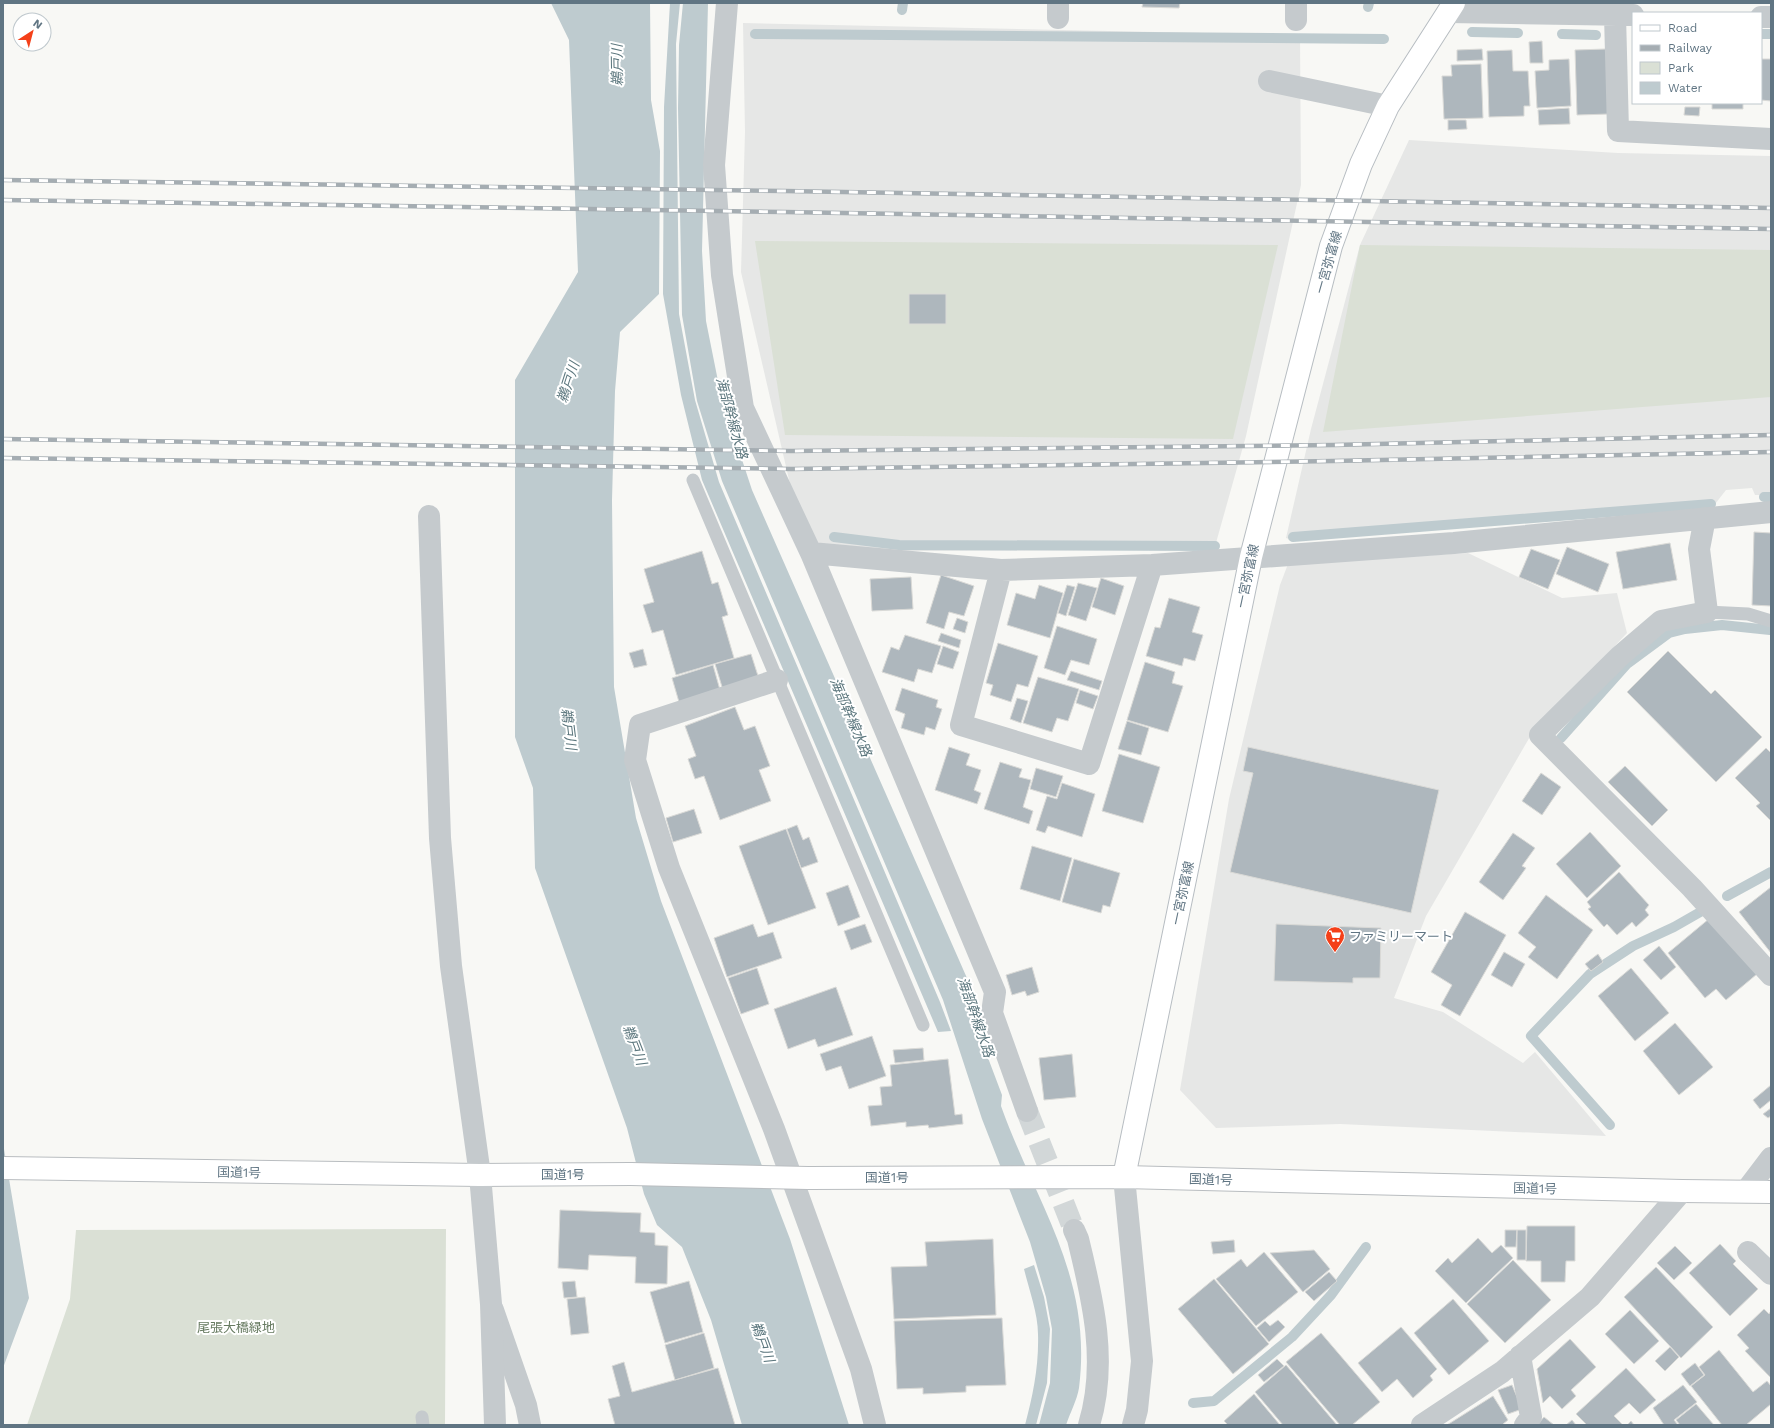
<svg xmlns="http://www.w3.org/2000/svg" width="1774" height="1428" viewBox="0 0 1774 1428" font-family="'Work Sans','Noto Sans JP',sans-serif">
<rect width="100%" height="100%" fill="#f8f8f5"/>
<path fill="#e6e7e6" d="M743,23L1300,35L1301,185L1246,436L1214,550L899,551L819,547L793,497L741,272L745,132Z
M1409,140L1618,153L1771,156V495H1755L1752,488L1726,490L1712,508L1295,541L1286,538L1311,429L1360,245Z
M1468,553L1562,598L1617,593L1627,633L1531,735L1426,916L1394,998L1443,1012L1523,1063L1535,1052L1606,1136L1340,1124L1216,1128L1180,1090L1229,799L1280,585L1288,564Z"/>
<path fill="#dae0d5" d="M755,241L1278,245L1233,439L785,435Z
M1360,245L1771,250V397L1323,432Z
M446,1229L445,1425H27L70,1299L76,1230Z"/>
<path fill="#becbcf" d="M551,3H650L651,100L660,151L659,294L620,332L615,391L612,500L614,687L636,818L661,901L790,1239L849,1425H742L711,1320L682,1247L657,1225L644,1194L627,1128L535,868L533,788L515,737V380L578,272L569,40Z
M670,3H680L676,44L679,314L695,400L719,482L940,1002L951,1031L938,1032L702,480L681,395L663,294L664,107Z
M683,3H708L702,251L706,321L721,396L752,490L974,994L973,1018L1002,1095L1001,1106C1036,1204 1093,1276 1079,1388C1077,1400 1070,1413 1066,1425H1039L1050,1383L1052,1329L1046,1297L1030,1242L982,1119L943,1000L722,481L697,401L682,315L678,108L679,45Z
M3,1143L29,1298L3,1368Z
M1034,1265L1044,1297L1050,1329L1047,1383L1036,1425H1025C1033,1395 1039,1366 1038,1334C1038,1313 1029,1290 1024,1269Z"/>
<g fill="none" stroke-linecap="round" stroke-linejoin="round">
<path stroke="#becbcf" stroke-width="10" d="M1368,7L1369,3
M902,10L903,3
M1472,32L1518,33
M755,34L1384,39
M1562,34L1596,35
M1761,34H1771
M1764,497H1771
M834,537L899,545L1215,546
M1293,537L1711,504
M1561,738L1627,664L1669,633L1685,629L1722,625L1770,630
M1727,896L1771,872
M1610,1125L1531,1036L1590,974L1633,946L1674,927L1702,911
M1193,1403L1214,1401L1292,1337L1331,1295L1366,1247"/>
</g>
<path fill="#aeb7bd" stroke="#dadad7" d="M1143,3H1180L1179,8L1142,7Z
M1542,41L1543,63H1530L1529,42Z
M1482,49L1483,60L1457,61V50Z
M1606,49L1609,114L1577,115L1575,50Z
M1512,50L1513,71H1528L1530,106H1524V116L1489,117L1487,51Z
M1569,59L1571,106L1537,108L1535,71L1549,70V60Z
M1761,59H1771V101L1761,100Z
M1481,64L1483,118L1444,119L1442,76H1452L1451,65Z
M1712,103H1743V109H1712Z
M1685,107H1700L1699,116L1684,115Z
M1569,108L1570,124L1539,125L1538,110Z
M1448,120H1466L1467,129L1448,130Z
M909,294H946V324H909Z
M1754,532L1771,533V606L1752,605Z
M1670,543L1677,580L1623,589L1616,552Z
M1567,547L1609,564L1598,592L1556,574Z
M1531,549L1560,560L1548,589L1519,577Z
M702,551L712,584L718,582L728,615L722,617L734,658L676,675L663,630L652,633L643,605L654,602L644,569Z
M941,575L974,586L964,616L949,612L944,629L926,623Z
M911,577L913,609L872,611L870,579Z
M1101,578L1124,586L1115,615L1092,607Z
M1078,583L1097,588L1086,621L1068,615Z
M1039,585L1063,593L1050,638L1007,625L1016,593L1035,599Z
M1067,585L1075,587L1066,616L1058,613Z
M1169,598L1200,607L1192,632L1203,635L1195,661L1184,658L1182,666L1146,656L1155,627L1160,628Z
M957,618L968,622L965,633L953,629Z
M1057,626L1097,639L1089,665L1071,660L1065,675L1044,668Z
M941,633L961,640L959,648L938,641Z
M905,635L941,646L932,673L918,669L914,682L882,672L891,647L899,650Z
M998,643L1038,656L1028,687L1017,684L1011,702L990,695L993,685L986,683Z
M943,646L959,652L953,669L937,664Z
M643,649L647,665L634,668L629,653Z
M1668,651L1711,694L1715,690L1762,737L1716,782L1627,692Z
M751,654L759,679L723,690L715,664Z
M1145,662L1175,672L1172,683L1183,686L1168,732L1127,720Z
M713,665L720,690L679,702L672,678Z
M1071,671L1102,681L1099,690L1067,680Z
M1038,677L1079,689L1068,721L1057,718L1052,732L1023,723Z
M902,688L938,700L936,707L942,709L935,730L926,727L924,735L901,728L905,714L895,710Z
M1080,690L1098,696L1093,709L1076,703Z
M1017,698L1028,701L1021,723L1010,719Z
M735,707L744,730L755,726L770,766L759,770L771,801L720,820L704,776L695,779L688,759L696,756L685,726Z
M1127,721L1149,728L1141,755L1118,749Z
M949,747L970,754L966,765L981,770L974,790L981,793L977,804L935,790Z
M1248,747L1439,790L1411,913L1230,872L1253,773L1243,771Z
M1766,748L1771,753V821L1756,806L1760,803L1735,778Z
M1119,754L1160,767L1143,823L1102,811Z
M1000,762L1022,769L1019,777L1031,780L1023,807L1033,811L1029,824L984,809Z
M1625,766L1668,810L1652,826L1608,782Z
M1036,768L1063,776L1056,797L1030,789Z
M1541,773L1561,787L1542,815L1522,801Z
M1062,783L1095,794L1082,837L1048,826L1045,833L1036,830L1047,796L1057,799Z
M694,809L702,833L673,842L666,818Z
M797,825L803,840L809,837L818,862L801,868L787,829Z
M786,829L816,908L768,925L739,846Z
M1590,832L1621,866L1587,898L1556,864Z
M1513,833L1535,848L1522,866L1526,868L1503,900L1479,882Z
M1032,846L1072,858L1060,901L1020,889Z
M1074,859L1120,873L1110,907L1103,905L1101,913L1062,902Z
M1619,872L1649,905L1645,910L1649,915L1636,927L1632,922L1617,935L1607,924L1604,927L1588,909L1591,907L1587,902Z
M848,885L860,917L838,926L826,893Z
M1771,887V953L1739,912Z
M1546,895L1593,930L1557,979L1528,957L1536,947L1518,933Z
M1465,912L1506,935L1460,1016L1441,1005L1452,985L1431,972Z
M1710,918L1757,974L1726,1000L1716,989L1705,998L1668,953Z
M753,924L758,937L773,932L782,958L727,977L714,938Z
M865,924L872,942L851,950L844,931Z
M1276,924L1381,928L1380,978H1353V983L1274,981Z
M1659,946L1676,967L1661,980L1643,960Z
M1504,952L1525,964L1512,987L1491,975Z
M1598,954L1603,962L1591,971L1585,964Z
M1032,967L1039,992L1027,996L1025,991L1012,995L1006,975Z
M757,968L769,1004L741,1014L728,978Z
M1631,968L1669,1013L1635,1041L1598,996Z
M836,987L853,1035L818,1047L815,1039L788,1049L774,1009Z
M1675,1023L1713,1067L1679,1095L1643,1051Z
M872,1036L886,1076L849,1089L841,1066L826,1071L820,1054Z
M923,1048L924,1060L895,1063L893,1050Z
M1072,1054L1076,1097L1044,1100L1039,1058Z
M948,1059L955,1115L962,1114L963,1124L929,1128L928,1125L906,1127V1122L871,1126L868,1106L882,1105L880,1087L892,1086L890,1065Z
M1771,1085V1100L1760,1109L1753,1100Z
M1771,1108V1116L1768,1118L1763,1114Z
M560,1210L641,1213L640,1232L655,1233V1245L668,1246L667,1284L635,1283L636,1257L589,1255L588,1270L558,1268Z
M1527,1226H1575V1261H1566L1565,1282H1541V1261H1526Z
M1505,1230H1517L1516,1247H1505Z
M1517,1230H1526V1260H1517Z
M1478,1238L1492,1253L1501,1245L1513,1258L1466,1303L1435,1271L1448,1258L1452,1263Z
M993,1239L996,1315L894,1319L891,1267L927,1266L925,1242Z
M1234,1240L1235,1252L1213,1254L1211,1242Z
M1720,1244L1736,1261L1733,1264L1758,1289L1730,1316L1689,1273Z
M1675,1246L1692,1263L1674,1280L1657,1263Z
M1314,1250L1330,1269L1303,1292L1270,1253Z
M1264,1252L1298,1292L1256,1326L1216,1279L1241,1259L1247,1267Z
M1513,1260L1551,1300L1505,1343L1467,1304Z
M1656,1267L1713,1327L1681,1358L1624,1297Z
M1329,1272L1337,1281L1314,1301L1305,1292Z
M1214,1279L1269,1344L1233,1374L1178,1309Z
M575,1281L577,1297L564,1298L562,1282Z
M689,1281L703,1332L665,1343L650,1292Z
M585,1297L589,1333L571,1335L567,1299Z
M1453,1299L1489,1341L1449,1375L1414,1333Z
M1764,1309L1769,1314L1771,1311V1378L1745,1351L1749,1348L1737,1335Z
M1630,1310L1659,1341L1634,1364L1605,1334Z
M1002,1318L1006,1385L966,1386V1392L923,1394V1388L897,1389L894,1321Z
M1278,1320L1285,1327L1269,1342L1257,1328L1265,1321L1270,1326Z
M1401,1327L1437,1369L1430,1376L1433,1380L1413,1398L1397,1379L1382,1392L1358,1363Z
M704,1333L714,1368L675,1380L665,1345Z
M1321,1333L1380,1402L1352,1425H1340L1286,1362Z
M1570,1339L1596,1367L1571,1390L1576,1396L1562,1409L1550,1396L1543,1403L1537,1369Z
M1670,1347L1679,1357L1665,1371L1655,1361Z
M1719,1350L1753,1392L1767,1381L1771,1386V1404L1746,1425H1722L1691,1386L1705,1375L1699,1367Z
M1277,1359L1284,1366L1264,1382L1258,1375Z
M624,1362L632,1392L718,1368L735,1425H615L608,1399L620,1396L612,1366Z
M1695,1363L1704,1375L1690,1386L1681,1374Z
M1286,1365L1337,1425H1283L1255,1392Z
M1626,1368L1656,1400L1640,1414L1629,1403L1614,1416L1623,1425H1587L1576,1414Z
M1512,1385L1522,1409L1508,1414L1498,1390Z
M1683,1385L1697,1402L1674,1420L1678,1425H1664L1653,1408Z
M1254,1394L1280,1425H1228L1224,1421Z
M1493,1396L1508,1420L1503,1424L1504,1425H1447Z
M1696,1404L1714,1425H1680L1676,1420Z
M1544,1417L1554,1425H1537Z
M1572,1420L1576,1425H1566Z
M1631,1421L1634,1425H1627Z"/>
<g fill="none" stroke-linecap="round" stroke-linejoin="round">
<path stroke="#d2d7d8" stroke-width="22" stroke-dasharray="22 11" stroke-linecap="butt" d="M1027,1111L1074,1230"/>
<defs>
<path id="secondary" d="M1124,1177L1251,557L1331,246L1361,164L1388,106L1454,3"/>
<path id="trunk" d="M3,1168L480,1175L631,1174
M808,1178L1124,1177L1682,1191L1771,1192"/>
</defs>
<use href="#secondary" stroke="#b7bdc2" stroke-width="24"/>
<use href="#trunk" stroke="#b9bdc0" stroke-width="24"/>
<path stroke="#c5cacd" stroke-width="13" d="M693,480L923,1025
M1707,612L1748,614L1771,621
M422,1417L423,1425"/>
<path stroke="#c5cacd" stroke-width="22" d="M727,3L714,165L722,275L743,408L811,553L995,992L992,1013L1027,1111
M1448,12L1633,15
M1615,15L1618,131L1771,139
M1761,17H1771
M1058,18V3
M1296,20V3
M1269,81L1388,106
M429,516L440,838L451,966L480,1175
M1705,518L1699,549L1707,612L1661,621L1620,656L1540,735L1692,888L1771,975
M811,553L1001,570L1152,565L1454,543L1771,512
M1001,570L961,725L1089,764L1152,565
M777,680L640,725L635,760L669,868L774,1129L861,1369L875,1425
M1746,1191L1771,1158
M1074,1230L1078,1239C1093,1300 1108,1363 1089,1425
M1748,1252L1771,1274
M493,1310L526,1405L530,1425
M1520,1356L1531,1417L1525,1425
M1422,1425L1502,1372L1590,1297L1682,1191"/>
<path stroke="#c5cacd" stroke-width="22" d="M480,1175L491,1304L495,1425
M1124,1177L1142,1361L1137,1410L1133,1425"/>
<use href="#secondary" stroke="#fff" stroke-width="22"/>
<use href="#trunk" stroke="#fff" stroke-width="22"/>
<defs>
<path id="rail" d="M3,180L785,191L1771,208
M3,200L785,212L1771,229
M3,439L791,451L1334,445L1771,435
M3,458L792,469L1333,461L1771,452"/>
</defs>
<use href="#rail" stroke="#a5adb2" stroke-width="4.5"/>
<use href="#rail" stroke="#fff" stroke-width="3" stroke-dasharray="9" stroke-linecap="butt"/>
<defs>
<path id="trunk-bridge" d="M631,1174L808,1178"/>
</defs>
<use href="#trunk-bridge" stroke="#b9bdc0" stroke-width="24" stroke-linecap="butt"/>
<use href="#trunk-bridge" stroke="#fff" stroke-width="22"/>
</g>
<defs>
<symbol id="supermarket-pin" viewBox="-11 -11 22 30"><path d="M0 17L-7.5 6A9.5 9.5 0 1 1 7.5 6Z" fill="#f44019" stroke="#fff"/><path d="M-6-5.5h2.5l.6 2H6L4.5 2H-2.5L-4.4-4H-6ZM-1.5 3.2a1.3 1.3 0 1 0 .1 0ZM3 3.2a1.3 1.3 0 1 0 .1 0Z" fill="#fff"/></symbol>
</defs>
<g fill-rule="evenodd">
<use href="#supermarket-pin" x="1324" y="925" width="22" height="30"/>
</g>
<g text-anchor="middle" stroke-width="4" stroke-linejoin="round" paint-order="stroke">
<g font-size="13" fill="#607583" stroke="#fff">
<text transform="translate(1328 262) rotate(-74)" y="5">一宮弥富線</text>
<text transform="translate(1247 576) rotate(-78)" y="5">一宮弥富線</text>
<text transform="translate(1182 893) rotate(-78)" y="5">一宮弥富線</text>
<text transform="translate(239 1172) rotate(1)" y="5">国道1号</text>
<text x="563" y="1179">国道1号</text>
<text x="887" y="1182">国道1号</text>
<text transform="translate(1211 1179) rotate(2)" y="5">国道1号</text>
<text transform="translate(1535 1188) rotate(1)" y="5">国道1号</text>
</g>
<g font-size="13" fill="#607583" stroke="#fff" text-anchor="start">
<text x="1349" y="941">ファミリーマート</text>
</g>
<g font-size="13" fill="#667a60" stroke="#fff">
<text x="236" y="1332">尾張大橋緑地</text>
</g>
<g font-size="14" font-style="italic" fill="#5b767d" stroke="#fff">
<text transform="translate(617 65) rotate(-91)" y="5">鵜戸川</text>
<text transform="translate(568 382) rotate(-72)" y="5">鵜戸川</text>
<text transform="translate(732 418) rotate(75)" y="5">海部幹線水路</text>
<text transform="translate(851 717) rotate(67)" y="5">海部幹線水路</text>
<text transform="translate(569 729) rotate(83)" y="5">鵜戸川</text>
<text transform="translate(976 1017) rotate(71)" y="5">海部幹線水路</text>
<text transform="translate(635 1045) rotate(69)" y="5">鵜戸川</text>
<text transform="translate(763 1342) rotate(70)" y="5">鵜戸川</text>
</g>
</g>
<rect width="1774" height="1428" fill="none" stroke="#607583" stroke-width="8"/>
<rect x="1632" y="12" width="130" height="92" fill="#ffffff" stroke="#bfc8cd"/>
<rect x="1640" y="25" width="20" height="6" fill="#ffffff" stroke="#bfc8cd"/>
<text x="1668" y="32" font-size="12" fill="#607583">Road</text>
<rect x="1640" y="45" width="20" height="6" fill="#a5adb2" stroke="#bfc8cd"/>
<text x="1668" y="52" font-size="12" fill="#607583">Railway</text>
<rect x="1640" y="62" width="20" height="12" fill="#dae0d5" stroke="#bfc8cd"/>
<text x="1668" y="72" font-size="12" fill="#607583">Park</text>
<rect x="1640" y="82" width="20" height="12" fill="#becbcf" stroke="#bfc8cd"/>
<text x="1668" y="92" font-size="12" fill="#607583">Water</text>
<g transform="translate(32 32) rotate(36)"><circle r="19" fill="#ffffff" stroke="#bfc8cd"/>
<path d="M0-3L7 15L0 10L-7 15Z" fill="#f44019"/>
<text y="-6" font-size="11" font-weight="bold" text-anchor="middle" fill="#607583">N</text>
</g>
</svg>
